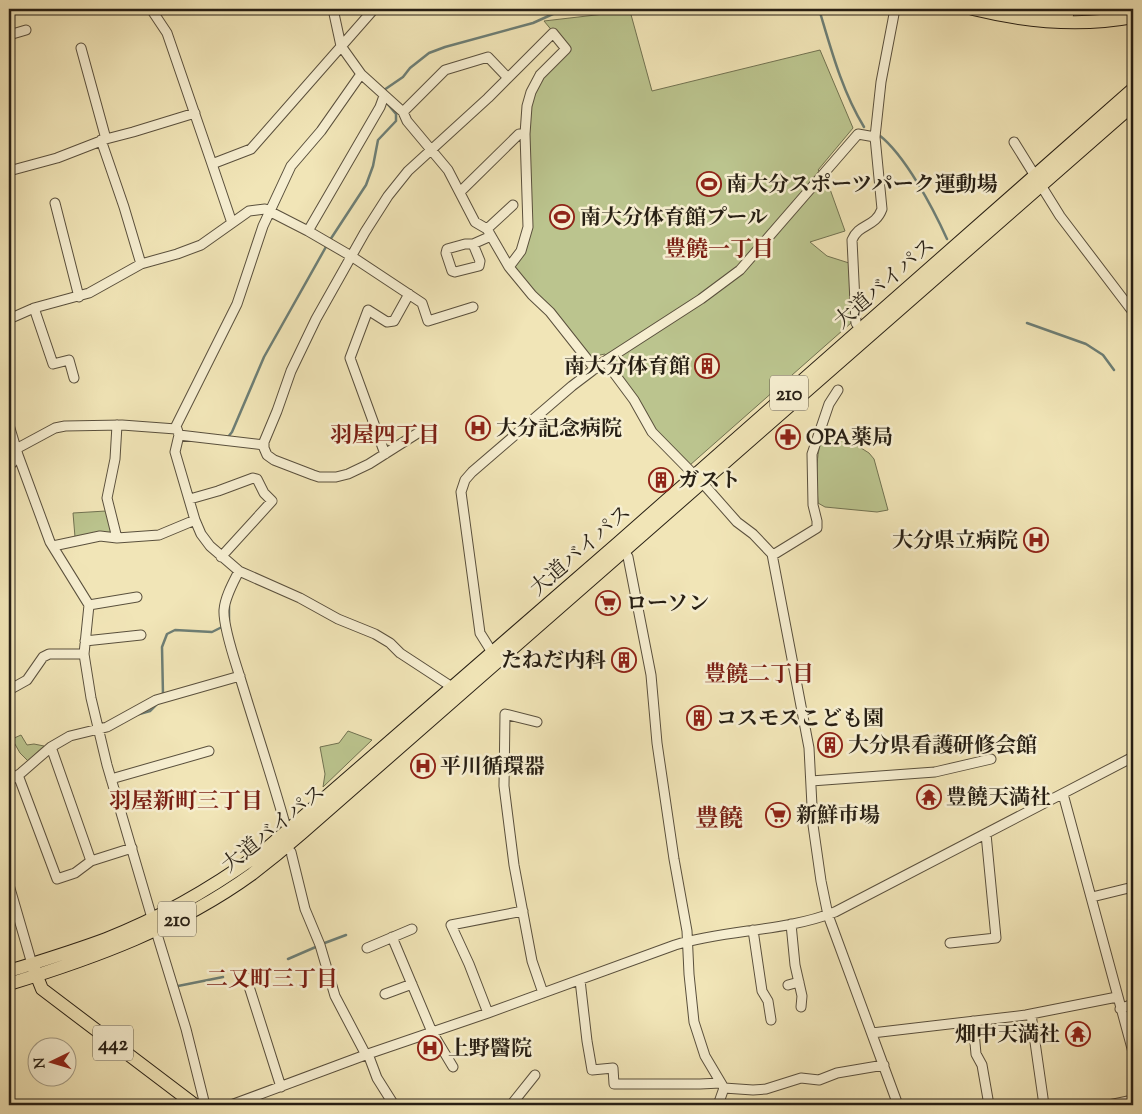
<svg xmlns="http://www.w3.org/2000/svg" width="1142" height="1114" viewBox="0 0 1142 1114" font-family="'Sorts Mill Goudy','Noto Serif JP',serif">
<rect width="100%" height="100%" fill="#f1e5b7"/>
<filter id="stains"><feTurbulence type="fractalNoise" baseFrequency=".004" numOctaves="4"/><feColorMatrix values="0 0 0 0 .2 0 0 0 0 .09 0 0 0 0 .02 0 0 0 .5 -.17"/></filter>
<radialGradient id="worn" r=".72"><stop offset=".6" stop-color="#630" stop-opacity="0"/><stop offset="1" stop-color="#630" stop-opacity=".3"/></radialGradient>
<path fill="#bbc48e" stroke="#717251" d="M630,11L652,91L820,50L853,128L818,170L826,178L845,231L810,242L827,256L849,263L851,323L690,465L655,430L638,398L605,354L590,357L551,307L531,288L514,267L524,254L530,106L543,76L568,50L544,21Z
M826,426L869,453L874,459L888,510L877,512L825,507L818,503C816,473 815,453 826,426Z
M106,511L114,535L75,537L73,513Z
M348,731L372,740L323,787L325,774L320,747L339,743Z
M21,735L27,745L34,744L44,746L28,761L20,753L12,739Z"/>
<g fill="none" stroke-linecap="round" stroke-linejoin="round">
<path stroke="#6d7e75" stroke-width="2.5" d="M819,9C831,49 842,91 864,127
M384,90L403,77L410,68L429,53L445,47L533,23L564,9
M879,135C905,155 933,208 947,239
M330,240L366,185L373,166L378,140L396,121V114L386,102
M1027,323L1086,344L1103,355L1114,370
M228,437L232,432L264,357L327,245
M227,607L229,606V621L228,623
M163,695L162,647L167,634L175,630L212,632L224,626
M136,715L150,711L159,702
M322,944L346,935
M288,959L318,946
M178,986L223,977
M256,1103L257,1105"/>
<defs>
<path id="minor" d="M151,9L167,33L212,164
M333,9L341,46L361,74L403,112L407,121L448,170L475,222L487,229L509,267
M9,35L26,30
M81,48L106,139
M403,112L445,70L488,57L508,78
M101,140L124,207L141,264
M1014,142L1060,216L1133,312
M9,171L57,158L106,139L133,132L195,113
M460,192L519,134H525
M55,203L79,297
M232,223L212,164L251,149L374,9
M487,229L513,205
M308,231L380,107L384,96
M473,244H465L447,249L446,253L452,271L455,272L479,266L480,261L473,244L491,236
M34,308L53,364L69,360L74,378
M9,319L34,308L89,293L141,264L177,254L201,245L249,211L265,209L308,231L351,256L422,303L428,321L473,307
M861,329L856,323L852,240C859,223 875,228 882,209L875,137L881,82L895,9
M605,361L701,299L740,270L858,134L875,137
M9,425L18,455L9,467
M421,431L369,464L348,474L336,477H319L313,475L274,460L267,455L264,448V442L277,411L291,371L316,319L365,232L388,196L408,171L488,98L553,33L566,49L540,75L531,92L527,106L525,134L528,227L521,251L509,267L532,295L550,312L595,369
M179,435L175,452L195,520
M264,445L179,435L176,426L237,304L263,226L291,166L321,131L361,74
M16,449L55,428L65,426L122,425L176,429
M385,454L350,358L368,310L387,322L394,321L409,294
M18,455L50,542L89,605L84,654L91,698L107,765L152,918L186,1029L205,1105
M190,499L218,491L253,478L257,479L264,493L272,501L221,557
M117,538L107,498L115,459L117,425
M53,546L100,536L117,538L159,535L195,520L201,534L210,546L239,571L300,598L338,619L375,634L390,643L400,653L452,687L458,688
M621,547L628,557L651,675L657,743L674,859L687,931L689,974L694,1022L705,1056L724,1088L753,1090L766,1089L801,1078L819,1080L837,1073L884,1065
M773,555L817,528V521L813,505L812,454L829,404L838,390
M239,571C233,583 225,597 224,610C223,626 234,658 239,674C254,724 271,774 285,824L293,830
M89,605L137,597
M85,641L141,635
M495,657L480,633L461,492L465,480L472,472L572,386L605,361L634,400L652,432L707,488L737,522L753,534L772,554L809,748L813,825L821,881L828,915L898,1105
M9,690L27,680L43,657L49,654H84
M537,722L505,714L504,786L514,865L532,961L543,993
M51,747L91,861
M18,775L57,879L75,873L91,861L132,848
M111,779L209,751
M9,781L21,773L51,747L70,736L107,727L156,700L240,676
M811,781L935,772L991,759
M1063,794L1133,1052
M282,844L291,852L305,909L320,945L335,996L366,1055
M9,885L32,964
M1092,897L1133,887
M791,924L795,965L802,996L801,1007
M753,930L762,991L768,1001L771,1020
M392,937L432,1032L453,1067
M950,943L996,938L986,834
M367,948L412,929
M246,977L281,1087
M580,980L587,1041L592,1070L613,1068L614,1084H700L721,1083
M788,985L799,982
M385,994L412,984
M1120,1009L1133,1004
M488,1013L469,964L451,925L523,911
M1031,1014L1044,1105
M973,1021L976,1054L982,1065L989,1105
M872,1033L1026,1015L1117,997
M368,1054L377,1078L394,1105
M231,1105L368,1054L488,1013L675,945C727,929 784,932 835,912L1133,757
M511,1105L535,1075
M718,1105L724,1088
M1109,1105L1133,1100"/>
<path id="highway" d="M973,9C1026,22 1079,27 1133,17
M1015,9L1067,15
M34,969L42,989L195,1105
M9,971C41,961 74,951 106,939C163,917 217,885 266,849L618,543L1133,89
M9,984C94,958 179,927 252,874C269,861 286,847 302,833L1133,105"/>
</defs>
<use href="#minor" stroke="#5a503d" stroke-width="11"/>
<use href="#highway" stroke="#271f14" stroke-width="14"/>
<use href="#minor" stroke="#f6eed0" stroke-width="9"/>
<use href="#highway" stroke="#f1e5b7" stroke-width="12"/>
</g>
<defs>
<symbol id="stadium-ring" viewBox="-11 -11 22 22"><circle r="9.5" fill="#f6eed0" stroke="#8f2418" stroke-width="1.5"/><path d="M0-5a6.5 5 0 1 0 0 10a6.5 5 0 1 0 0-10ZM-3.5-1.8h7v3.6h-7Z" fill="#8f2418"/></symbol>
<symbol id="building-ring" viewBox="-11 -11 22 22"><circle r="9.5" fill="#f6eed0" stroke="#8f2418" stroke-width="1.5"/><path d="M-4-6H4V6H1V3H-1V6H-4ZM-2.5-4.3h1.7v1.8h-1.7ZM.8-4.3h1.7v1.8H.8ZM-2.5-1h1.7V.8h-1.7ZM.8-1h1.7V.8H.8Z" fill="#8f2418"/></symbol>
<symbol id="hospital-ring" viewBox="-11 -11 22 22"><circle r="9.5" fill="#f6eed0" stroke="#8f2418" stroke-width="1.5"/><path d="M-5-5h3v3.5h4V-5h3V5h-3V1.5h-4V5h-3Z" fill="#8f2418"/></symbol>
<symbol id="pharmacy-ring" viewBox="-11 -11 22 22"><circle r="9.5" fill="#f6eed0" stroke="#8f2418" stroke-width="1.5"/><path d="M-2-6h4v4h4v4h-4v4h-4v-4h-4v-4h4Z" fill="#8f2418"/></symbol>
<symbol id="supermarket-ring" viewBox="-11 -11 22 22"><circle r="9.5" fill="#f6eed0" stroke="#8f2418" stroke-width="1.5"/><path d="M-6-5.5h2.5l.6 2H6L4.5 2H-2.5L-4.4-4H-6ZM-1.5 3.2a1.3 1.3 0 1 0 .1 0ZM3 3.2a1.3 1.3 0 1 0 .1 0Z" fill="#8f2418"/></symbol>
<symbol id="temple-ring" viewBox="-11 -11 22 22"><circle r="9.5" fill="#f6eed0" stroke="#8f2418" stroke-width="1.5"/><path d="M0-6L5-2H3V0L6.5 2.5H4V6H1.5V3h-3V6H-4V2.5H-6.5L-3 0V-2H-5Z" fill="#8f2418"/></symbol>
</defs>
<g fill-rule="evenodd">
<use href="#stadium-ring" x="695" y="170" width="28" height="28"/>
<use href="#stadium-ring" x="548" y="203" width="28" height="28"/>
<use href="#building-ring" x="693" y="352" width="28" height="28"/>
<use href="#hospital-ring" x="464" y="414" width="28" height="28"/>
<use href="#pharmacy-ring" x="774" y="423" width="28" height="28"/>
<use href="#building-ring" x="647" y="466" width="28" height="28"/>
<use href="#hospital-ring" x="1022" y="526" width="28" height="28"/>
<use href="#supermarket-ring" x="594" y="589" width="28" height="28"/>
<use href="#building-ring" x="610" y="646" width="28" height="28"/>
<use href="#building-ring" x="685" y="704" width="28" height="28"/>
<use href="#building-ring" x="816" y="731" width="28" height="28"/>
<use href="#hospital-ring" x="409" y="752" width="28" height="28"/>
<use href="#temple-ring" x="915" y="783" width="28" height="28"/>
<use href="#supermarket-ring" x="764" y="801" width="28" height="28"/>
<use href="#temple-ring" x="1064" y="1020" width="28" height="28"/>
<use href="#hospital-ring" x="416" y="1034" width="28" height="28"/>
</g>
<g text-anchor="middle" stroke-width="5" stroke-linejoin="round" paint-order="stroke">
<g fill="#f6eed0" stroke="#655d4c" stroke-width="1">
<rect x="770" y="375.5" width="38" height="35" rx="4"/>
<rect x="158" y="901.5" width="38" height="35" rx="4"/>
<rect x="93" y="1025.5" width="40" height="35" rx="4"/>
</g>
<g font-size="20" font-weight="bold" fill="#271f14">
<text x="789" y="400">210</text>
<text x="177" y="926">210</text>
<text x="113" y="1050">442</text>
</g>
<g font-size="21" font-weight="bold" fill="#271f14" stroke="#f6eed0" text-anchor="start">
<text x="726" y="191">南大分スポーツパーク運動場</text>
<text x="580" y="224">南大分体育館プール</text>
<text x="690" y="373" text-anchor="end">南大分体育館</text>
<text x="496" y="435">大分記念病院</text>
<text x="806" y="444">OPA薬局</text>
<text x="678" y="487">ガスト</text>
<text x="1018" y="547" text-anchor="end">大分県立病院</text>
<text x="626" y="610">ローソン</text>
<text x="606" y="667" text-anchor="end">たねだ内科</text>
<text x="716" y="725">コスモスこども園</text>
<text x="848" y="752">大分県看護研修会館</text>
<text x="440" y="773">平川循環器</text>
<text x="946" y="804">豊饒天満社</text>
<text x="796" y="822">新鮮市場</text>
<text x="1060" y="1041" text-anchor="end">畑中天満社</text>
<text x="448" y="1055">上野醫院</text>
</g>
<g font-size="21" fill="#271f14" stroke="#f6eed0">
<text transform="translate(884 283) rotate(-41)" y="7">大道バイパス</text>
<text transform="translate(580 550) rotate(-41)" y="7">大道バイパス</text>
<text transform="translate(273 828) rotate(-39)" y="7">大道バイパス</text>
</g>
<g font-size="22" font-weight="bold" fill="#7a1f14" stroke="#f6eed0">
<text x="719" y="256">豊饒一丁目</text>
<text x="385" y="442">羽屋四丁目</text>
<text x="759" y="681">豊饒二丁目</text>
<text x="186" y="808">羽屋新町三丁目</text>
<text x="272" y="986">二又町三丁目</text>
</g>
<g font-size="24" font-weight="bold" fill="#7a1f14" stroke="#f6eed0">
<text x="719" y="826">豊饒</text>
</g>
</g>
<rect width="1142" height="1114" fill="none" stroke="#f1e5b7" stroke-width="30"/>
<rect x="10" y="10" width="1122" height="1094" fill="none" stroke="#271f14" stroke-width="2.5"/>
<rect x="15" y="15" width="1112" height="1084" fill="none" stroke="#271f14"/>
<g transform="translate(52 1062) rotate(265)"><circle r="24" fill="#f6eed0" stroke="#a39b85"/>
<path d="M0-4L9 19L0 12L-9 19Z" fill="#8f2418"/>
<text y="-8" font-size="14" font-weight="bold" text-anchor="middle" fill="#271f14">N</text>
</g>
<rect width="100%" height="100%" filter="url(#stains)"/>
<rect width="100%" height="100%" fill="url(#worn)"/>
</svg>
